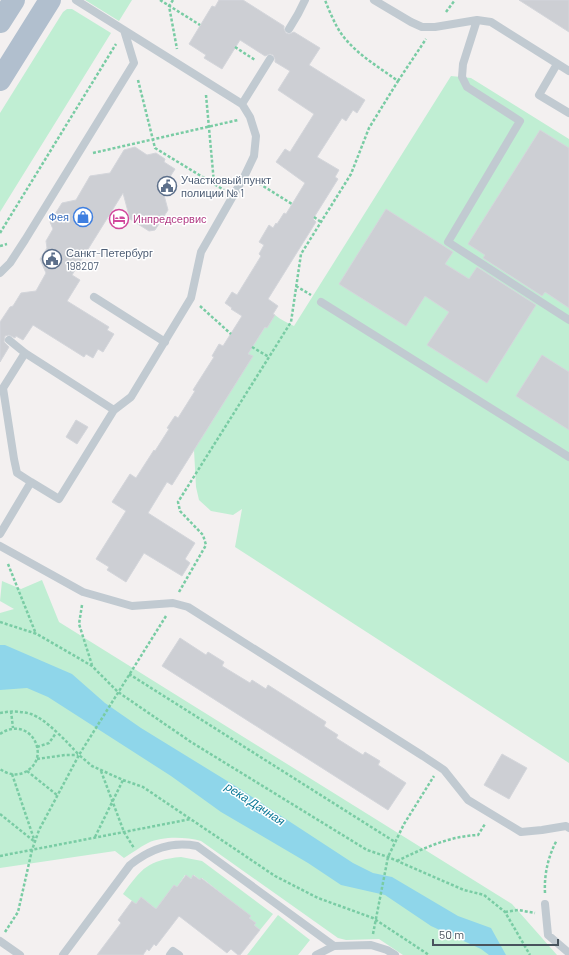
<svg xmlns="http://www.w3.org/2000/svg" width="569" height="955" viewBox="0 0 569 955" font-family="Barlow,sans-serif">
<rect width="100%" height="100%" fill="#f3f0f0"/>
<path fill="#c0eed3" d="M85,0H132L119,21Z
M67,9H72L111,33L0,212V113L63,12Z
M451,76L471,78L569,139V763L235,547L242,509L233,515L211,511L199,500L196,487L194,450L252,357L248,354L265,327L267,328L275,315C281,320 288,323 294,326Z
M42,580L59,622L512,904L557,955H403L379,939L346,940L338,938L201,841C185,837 163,836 148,843C140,847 132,853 124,858L115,851L0,868V613L14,609L0,601L2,581L21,589Z
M181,857L202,861L273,914L260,930L254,925L256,923L249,918L250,916L202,878L200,880L194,875L191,879L185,875L177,887L174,885L156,909L141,897L136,904L123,894C142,868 148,860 181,857Z
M278,915L310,940L298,955H247Z"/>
<path fill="#8fd6ea" d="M0,645H5L72,674L105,703L141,728L237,787L353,863L373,873L392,877L458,916L491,928L506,955H489L481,949L431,926L385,895L341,885L308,863L221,812L171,776L48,697L27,688L0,690Z"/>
<path fill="#cdcfd4" stroke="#d4d6db" d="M219,0H243L284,26V29L286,33L289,34L294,32L320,48L309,65L365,100L357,113L353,110L346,121L342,118L317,157L339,170L335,177L338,179L313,219L316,222L268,299L278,306L273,314L275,315L267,328L265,327L248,354L253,356L172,485L167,482L148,513L195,543L185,559L190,563L182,576L144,553L126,582L107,570L109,567L96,559L126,511L112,502L130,474L136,478L154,450L155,451L169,429L167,428L175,416L178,418L195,391L193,390L214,357L212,356L219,344L223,346L242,316L231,309L232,308L225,303L232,292L237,295L261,256L259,254L264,245L259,242L269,225L273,228L276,223L277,224L284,213L286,214L305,183L276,162L285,149L290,152L314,114L278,90L290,71L275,62V59L273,55L270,54L265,56L240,40L222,69L204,58L206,55L189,44L212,6L215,7Z
M519,0H569V32Z
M540,130L569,148V308L545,292L542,296L483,258L485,255L468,244Z
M135,147L147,155L156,153L165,159L164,162L175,169L166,183L170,186L164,195L168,210L155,230L149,231L130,219L123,193L72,275L80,280L67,301L109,327L107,330L114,334L103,352L98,349L93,358L86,354L84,357L33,325L23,340L16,336L15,338L9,335L5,336L4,342L9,347L0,362V322L10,307L13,306L21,293L36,291L46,273L40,259L47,248L46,241L53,229L50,222L62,203L76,200L90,176L110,173L124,150Z
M386,209L453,252L445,264L469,279L477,267L536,305L487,383L427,345L449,312L425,296L406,326L339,284Z
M542,355L569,372V430L516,396Z
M76,420L88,427L77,444L66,437Z
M180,638L206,655L208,652L224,662L222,666L250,683L252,680L266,689L268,685L326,722L324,726L338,735L336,738L363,755L365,752L380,761L378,765L406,783L388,810L162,666Z
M502,754L527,768L509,799L484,785Z
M186,875L191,879L193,875L200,880L201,878L251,916L249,918L256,923L254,925L260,930L240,955H238L231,949L227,953L179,916L156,946L154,944L149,951L147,949L143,955H97L121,923L118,920L132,901L136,904L141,897L156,909L174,885L177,887Z"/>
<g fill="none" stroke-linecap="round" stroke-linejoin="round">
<path stroke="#79cca4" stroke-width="2.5" stroke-dasharray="3 2" stroke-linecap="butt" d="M160,0L200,25
M173,0L169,6L177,49
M446,12L455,0
M235,47L255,60
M138,80L155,148L224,190
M398,81L426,39
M206,95L214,183
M93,153L238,120
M255,181L292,204
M314,217L321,222
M0,233L116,44
M0,246L7,244
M296,286L311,295
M200,306L231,334
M252,347L269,357
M8,564L36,634
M179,592L206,545L203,535L180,511L178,502L291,322L301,254L351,174L369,128L398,81C376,65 349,50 336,25C332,17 328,8 325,0
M82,605L79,624L92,665
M166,616L79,755L92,766L123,780L143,787L275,876L318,898L373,918L429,955
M0,622L37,634L92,666L118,692L191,742L367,850L388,857L464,890L484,895L505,912L530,955
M129,674L395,842
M11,711L13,728
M0,713C10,711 21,711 31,714C46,719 68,743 79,755
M0,734C31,713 54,760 23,773C15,776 7,774 0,769
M37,747L49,743L56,733
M37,759L65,755H78
M27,771L57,795
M101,771L124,832L134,848
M12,774L35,842
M0,814L35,842
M95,837L123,780
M0,856L191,819
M397,861C422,849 449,836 478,835L485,824
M545,893C544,875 548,856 557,840
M505,912L518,910L535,913
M5,932L18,912L32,850L39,830L79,755
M373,934L388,857L404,824L434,776"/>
<path stroke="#c1cad1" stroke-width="8" d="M374,0L411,22L422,27H435L477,20L491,22L569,71
M477,20L463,64L462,77L467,87L520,121L448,242L569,320
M289,29L298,14L305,0
M557,64L539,95L569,113
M242,104L270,59
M0,273L10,263L25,240L134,63L124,30
M94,297L165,342
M321,302L569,457
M9,340L25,353L114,410
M25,353L3,388L14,459L17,473L31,482
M0,534L31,482L59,499L114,410L131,397L191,298L201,252L245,175L254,156L256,136L250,117L242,104L76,0
M0,546L83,592L132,606L173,603L188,607L423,756L444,770L468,800L521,832L542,830L566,826L569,828
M545,904L548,935L569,953
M0,941L20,955
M63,955L130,865C150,849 171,841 197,846L334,946
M170,955L173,951L179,955
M316,955L334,946L371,945L387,950L395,955"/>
<path stroke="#b1bfce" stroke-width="22" d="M0,22L14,0
M0,80L50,0"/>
</g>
<defs>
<symbol id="civic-ring" viewBox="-11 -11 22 22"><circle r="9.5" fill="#fff" stroke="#5c6f8a" stroke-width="1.5"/><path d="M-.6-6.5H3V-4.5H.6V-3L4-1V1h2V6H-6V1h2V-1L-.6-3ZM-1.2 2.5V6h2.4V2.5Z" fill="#5c6f8a"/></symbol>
<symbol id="shop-ring" viewBox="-11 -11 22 22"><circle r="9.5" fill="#fff" stroke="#3f7fe0" stroke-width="1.5"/><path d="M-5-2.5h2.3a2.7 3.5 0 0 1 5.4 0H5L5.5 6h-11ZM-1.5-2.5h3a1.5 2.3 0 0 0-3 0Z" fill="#3f7fe0"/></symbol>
<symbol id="hotel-ring" viewBox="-11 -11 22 22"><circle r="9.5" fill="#fff" stroke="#d1479c" stroke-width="1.5"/><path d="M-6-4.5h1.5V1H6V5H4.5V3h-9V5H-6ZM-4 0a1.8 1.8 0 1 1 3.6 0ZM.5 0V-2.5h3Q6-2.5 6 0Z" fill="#d1479c"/></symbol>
</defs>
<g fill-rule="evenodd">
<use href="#civic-ring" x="156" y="175" width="22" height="22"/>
<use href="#shop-ring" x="72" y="206" width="22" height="22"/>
<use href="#hotel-ring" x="108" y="208" width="22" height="22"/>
<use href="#civic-ring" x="41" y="248" width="22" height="22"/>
</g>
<g text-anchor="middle" stroke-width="3" stroke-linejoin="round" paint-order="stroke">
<g font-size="11" fill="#4e5e75" stroke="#fff" text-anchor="start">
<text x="181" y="184">Участковый пункт<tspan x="181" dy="13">полиции № 1</tspan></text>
<text x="66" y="257">Санкт-Петербург<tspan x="66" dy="13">198207</tspan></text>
</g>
<g font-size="11" fill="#366cbe" stroke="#fff" text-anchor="end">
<text x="69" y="221">Фея</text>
</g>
<g font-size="11" fill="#b23c85" stroke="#fff" text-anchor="start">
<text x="133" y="223">Инпредсервис</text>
</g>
<g font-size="12" font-style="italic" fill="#107b99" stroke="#fff">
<text transform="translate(255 804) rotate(33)" y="4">река Дачная</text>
</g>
</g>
<path d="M433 939v6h125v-6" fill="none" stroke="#48535d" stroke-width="2"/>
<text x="439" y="939" font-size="12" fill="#48535d" stroke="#ffffff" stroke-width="3" paint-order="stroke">50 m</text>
</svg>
